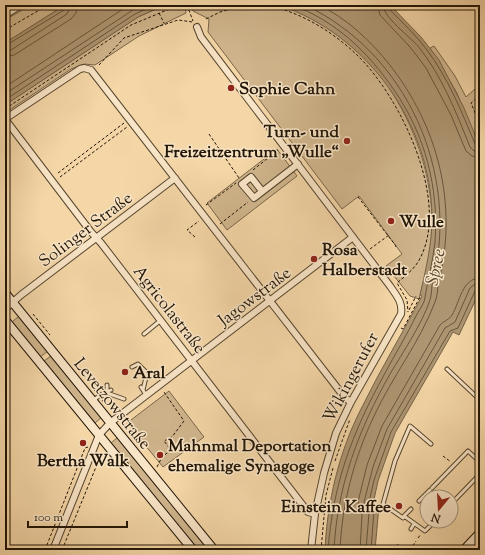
<svg xmlns="http://www.w3.org/2000/svg" width="485" height="555" viewBox="0 0 485 555" font-family="'Sorts Mill Goudy',serif">
<rect width="100%" height="100%" fill="#f4d6a7"/>
<filter id="stains"><feTurbulence type="fractalNoise" baseFrequency=".005" numOctaves="4"/><feColorMatrix values="0 0 0 0 .2 0 0 0 0 .09 0 0 0 0 .02 0 0 0 .5 -.17"/></filter>
<radialGradient id="worn" r=".72"><stop offset=".6" stop-color="#630" stop-opacity="0"/><stop offset="1" stop-color="#630" stop-opacity=".3"/></radialGradient>
<path fill="#d0b58c" stroke="#79664a" d="M31,5H65L5,43V20Z
M165,5H185L186,13L139,36L95,65L84,64L71,69L5,113V105L138,17Z
M190,5C211,5 233,5 254,5C262,5 273,3 281,6C370,30 428,128 432,216C433,245 426,272 419,299L410,296L386,266L402,254L359,196L342,209L208,32L209,19L193,11Z
M434,46L455,76L466,97L475,89L480,94V106L478,108L480,113V150L457,93L430,48Z
M277,149L297,176L227,230L207,203Z
M19,316L48,351L40,357L12,322Z
M51,356L102,417L95,423L44,361Z
M169,391L204,437L163,467L127,423Z
M118,437L210,550H198L111,443Z"/>
<path fill="#ad9571" stroke="#756247" d="M65,5H165L138,17L5,105V43Z
M279,5H390L421,37L439,60L464,108L478,142L480,150V286L476,299L459,335L453,332L395,433L378,481L373,504L379,506L375,550H325C327,502 339,452 361,409C380,370 402,334 422,296L420,295C426,269 432,244 432,217C431,124 368,35 279,5Z"/>
<g fill="none" stroke-linecap="round" stroke-linejoin="round">
<path stroke="#68563c" stroke-width="1" d="M292,5C335,20 369,53 394,90C425,134 439,188 435,242C433,260 428,279 425,297C425,302 420,309 417,314C407,335 395,354 384,375C352,433 333,484 328,550
M305,5C407,53 460,173 433,281C431,287 432,294 430,300C422,324 403,352 390,374C359,429 337,486 334,550
M319,5C346,18 370,40 389,64C438,126 458,204 439,281C437,288 438,296 435,302C420,342 392,377 374,416C354,458 342,504 340,550
M377,5L380,15L410,47L426,68L451,115L466,151L472,156L480,158
M383,5C383,17 410,37 418,46C442,76 456,112 470,147L474,151L480,152
M388,5L389,9C402,22 416,35 427,50C448,78 462,112 475,144L480,147
M5,46L64,10L66,5
M5,51L11,50L67,14L71,5
M5,57L14,55L71,19L76,13L77,5
M5,87L129,5
M5,94L133,10L143,5
M5,100L135,14L155,5
M360,550L362,515L358,502L367,465L382,426L440,325C444,321 450,319 452,315C460,302 462,278 480,278
M366,550L369,513L364,502L373,467L387,429L445,328L455,322L470,288L475,284H480
M371,550L374,510L370,506L369,502L374,480L391,432L450,331L458,328L475,291L480,289"/>
<defs>
<path id="service" d="M144,334L161,320
M132,367L138,364L147,373L143,390
M447,369L480,400
M107,385V393L124,399
M141,387L146,395
M94,400L100,395L111,390
M432,488L468,451L480,462
M419,501L430,490
M451,504L480,474
M411,509L404,516L425,531L435,521
M404,516L403,518L383,504L395,461L410,426L431,444
M411,529L414,524
M396,550L398,547"/>
<path id="minor" d="M5,15L21,5
M197,27L201,37L390,286C396,295 403,302 401,314L351,402L336,433L324,473L315,514L311,550
M5,119L80,69L84,68L91,70L332,381L345,398L351,402
M5,119L91,232L101,243L308,512L315,514
M262,191L251,177L242,184L254,198L298,164
M5,309L21,295L175,178
M53,550L99,435L110,423L353,237"/>
<path id="secondary" d="M5,293L214,550
M5,320L193,550
M464,550L480,533"/>
</defs>
<use href="#service" stroke="#56462f" stroke-width="5"/>
<use href="#minor" stroke="#56462f" stroke-width="8"/>
<use href="#secondary" stroke="#221607" stroke-width="10"/>
<path stroke="#221607" stroke-width="1" stroke-dasharray="3 2" stroke-linecap="butt" d="M187,5L193,21
M265,5C299,11 332,31 357,55C400,96 453,204 418,262C413,270 404,277 397,283L407,300L408,312
M159,13L164,23
M206,19L220,12L245,5
M5,30L48,5
M99,65L124,38L178,20L193,22
M480,95L471,103L480,125
M5,109L131,25L179,5
M209,134L239,178
M253,170L278,150
M58,173L124,123
M60,177L127,127
M358,197L396,246L394,248
M206,205L236,183
M220,224L248,202
M195,237L187,230L199,221
M370,249L389,235
M409,310L416,296
M33,314L50,335
M401,328L403,329L420,297
M90,386L96,392
M102,400L106,405
M443,456L451,462
M335,461L350,419
M157,467L162,457L171,450L164,441L172,437L184,421L164,392
M418,538L421,534
M45,550L85,448L88,447
M62,550L96,467L95,463
M321,550L326,495L333,468
M410,550L416,541"/>
<use href="#service" stroke="#f8e4c6" stroke-width="3"/>
<use href="#minor" stroke="#f8e4c6" stroke-width="6"/>
<use href="#secondary" stroke="#f8e4c6" stroke-width="8"/>
</g>
<g fill="#8f2418" stroke="#f8e4c6" stroke-width="1.5">
<circle cx="231" cy="88" r="4"/>
<circle cx="347" cy="141" r="4"/>
<circle cx="391" cy="221" r="4"/>
<circle cx="314" cy="259" r="4"/>
<circle cx="125" cy="372" r="4"/>
<circle cx="83" cy="443" r="4"/>
<circle cx="160" cy="455" r="4"/>
<circle cx="399" cy="506" r="4"/>
</g>
<g text-anchor="middle" stroke-width="3" stroke-linejoin="round" paint-order="stroke">
<g font-size="17" font-weight="bold" fill="#221607" stroke="#f8e4c6" text-anchor="start">
<text x="239" y="94">Sophie Cahn</text>
<text x="339" y="137" text-anchor="end">Turn- und<tspan x="339" dy="20">Freizeitzentrum „Wulle“</tspan></text>
<text x="399" y="227">Wulle</text>
<text x="322" y="255">Rosa<tspan x="322" dy="20">Halberstadt</tspan></text>
<text x="133" y="378">Aral</text>
<text x="168" y="451">Mahnmal Deportation<tspan x="168" dy="20">ehemalige Synagoge</tspan></text>
<text x="83" y="466" text-anchor="middle">Bertha Walk</text>
<text x="391" y="512" text-anchor="end">Einstein Kaffee</text>
</g>
<g font-size="17" fill="#221607" stroke="#f8e4c6">
<text transform="translate(85 229) rotate(-37)" y="6">Solinger Straße</text>
<text transform="translate(254 296) rotate(-37)" y="6">Jagowstraße</text>
<text transform="translate(170 309) rotate(52)" y="6">Agricolastraße</text>
<text transform="translate(350 377) rotate(-62)" y="6">Wikingerufer</text>
<text transform="translate(113 403) rotate(51)" y="6">Levetzowstraße</text>
</g>
<g font-size="18" font-style="italic" fill="#5a4931" stroke="#f8e4c6">
<text transform="translate(435 267) rotate(-78)" y="6">Spree</text>
</g>
</g>
<rect width="485" height="555" fill="none" stroke="#f4d6a7" stroke-width="20"/>
<rect x="6" y="6" width="473" height="543" fill="none" stroke="#221607" stroke-width="2"/>
<rect x="10" y="10" width="465" height="535" fill="none" stroke="#221607"/>
<g transform="translate(439 509) rotate(198)"><circle r="19" fill="#f8e4c6" stroke="#a2927a"/>
<path d="M0-3L7 15L0 10L-7 15Z" fill="#8f2418"/>
<text y="-6" font-size="11" font-weight="bold" text-anchor="middle" fill="#221607">N</text>
</g>
<path d="M28 521v6h99v-6" fill="none" stroke="#221607" stroke-width="2"/>
<text x="34" y="521" font-size="12" fill="#221607" stroke="#f8e4c6" stroke-width="3" paint-order="stroke">100 m</text>
<rect width="100%" height="100%" filter="url(#stains)"/>
<rect width="100%" height="100%" fill="url(#worn)"/>
</svg>
